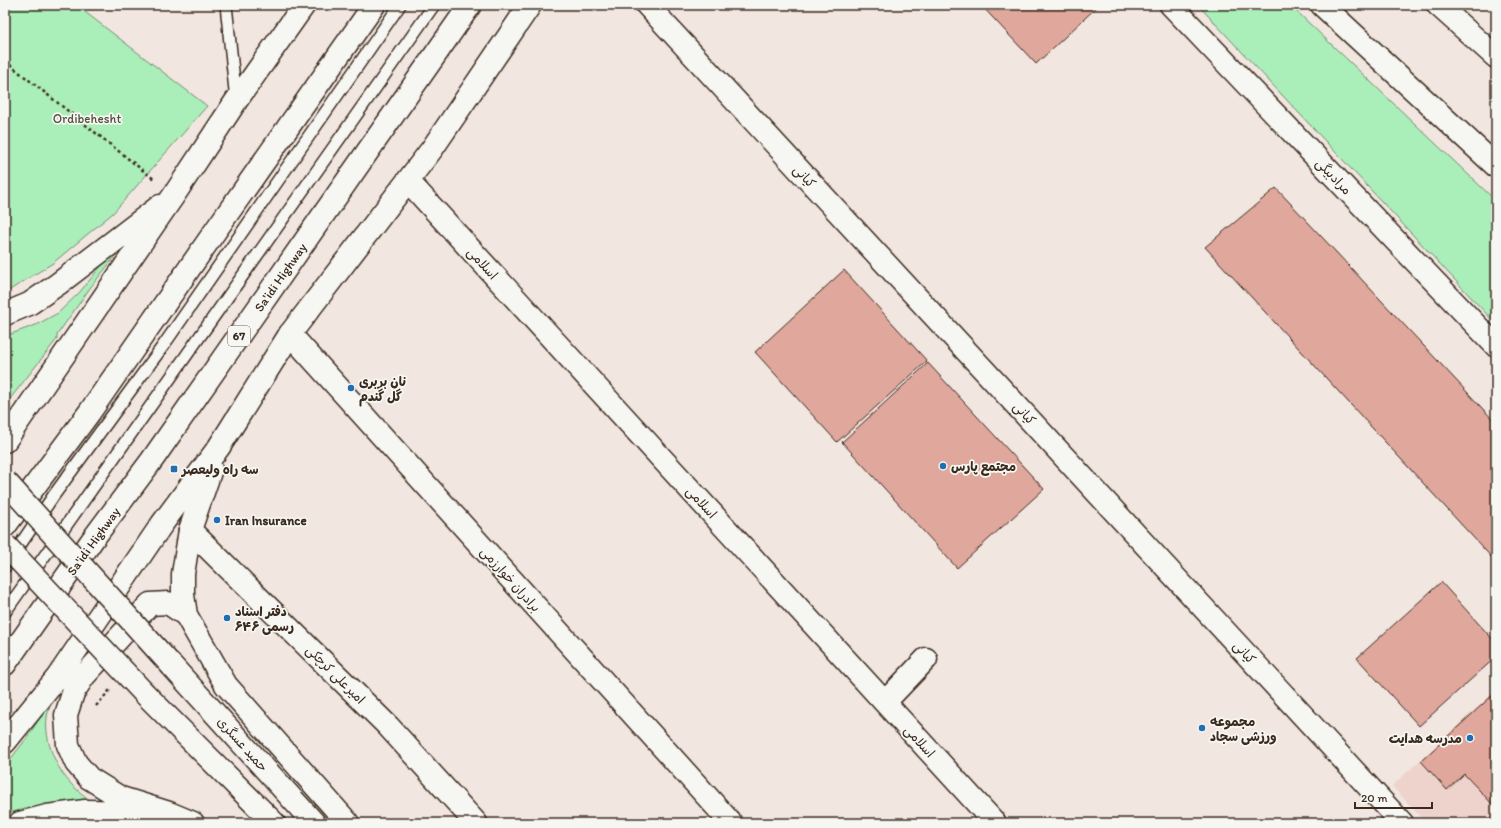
<svg xmlns="http://www.w3.org/2000/svg" width="1501" height="828" viewBox="0 0 1501 828" font-family="Itim,'Playpen Sans Arabic',sans-serif">
<rect width="100%" height="100%" fill="#f2e6e1"/>
<filter id="ink" filterUnits="userSpaceOnUse"><feTurbulence type="fractalNoise" baseFrequency=".025" numOctaves="2"/><feDisplacementMap in="SourceGraphic" scale="8" xChannelSelector="R" yChannelSelector="G"/><feConvolveMatrix kernelMatrix="1 2 1 2 8 2 1 2 1" color-interpolation-filters="sRGB"/></filter>
<g filter="url(#ink)">
<path fill="#edd3cc" d="M1496,690V823H1426L1392,786Z"/>
<path fill="#aaeeb9" stroke="#728c6c" d="M5,5H76L207,106L113,213L53,263L5,293Z
M1198,5H1290L1496,201V324Z
M120,250L90,288L57,335V339L6,404L5,403V336L36,325L58,313L79,293L106,260Z
M55,694C52,701 48,710 47,717C44,741 56,768 72,785C78,791 85,796 91,801C62,803 33,806 5,814V766L27,738Z"/>
<path fill="#e0a79c" stroke="#3b2a1e" d="M981,5H1099L1036,64Z
M1276,188L1496,423V562L1205,247Z
M844,270L927,361L837,442L755,352Z
M928,363L1044,489L957,568L842,442Z
M1441,582L1496,643V657L1419,726L1357,658Z
M1496,692V808L1464,774L1447,790L1421,761Z"/>
<g fill="none" stroke-linecap="round" stroke-linejoin="round">
<defs>
<path id="lane" d="M226,5L236,100
M5,567L54,495L163,346L400,5
M5,612L434,5"/>
<path id="street" d="M1322,5L1496,166
M1438,5L1496,57
M408,181L995,823
M290,334L731,823
M190,530L388,726L476,823
M885,702L926,659"/>
<path id="secondary" d="M647,5L1402,823
M1171,5L1496,346
M5,314L29,304L58,284L160,206
M5,441L174,195L236,101L304,5
M211,469L190,530L183,574V595L186,615L226,685L348,823
M186,615L168,603L150,604L84,676L73,693L66,715L68,745L76,763L89,778L121,798L169,813L193,823
M172,666L314,823
M145,694L274,823
M5,742L57,678L162,524L219,447L290,334L432,149L530,5
M20,823L47,816L85,811L144,812"/>
<path id="highway" d="M5,526L89,413L218,227L374,5
M5,664L93,539L152,460L470,5"/>
</defs>
<use href="#lane" stroke="#3b2a1e" stroke-width="14"/>
<use href="#street" stroke="#3b2a1e" stroke-width="25"/>
<use href="#secondary" stroke="#3b2a1e" stroke-width="25"/>
<use href="#highway" stroke="#3b2a1e" stroke-width="25"/>
<path stroke="#3b2a1e" stroke-width="2.5" stroke-dasharray="3 3" stroke-linecap="butt" d="M5,61L155,180
M96,706L110,690"/>
<use href="#lane" stroke="#f6f6f2" stroke-width="11"/>
<use href="#street" stroke="#f6f6f2" stroke-width="22"/>
<use href="#secondary" stroke="#f6f6f2" stroke-width="22"/>
<use href="#highway" stroke="#f6f6f2" stroke-width="22"/>
<defs>
<path id="secondary-bridge" d="M5,481L172,666
M5,545L145,694"/>
</defs>
<use href="#secondary-bridge" stroke="#3b2a1e" stroke-width="25" stroke-linecap="butt"/>
<use href="#secondary-bridge" stroke="#f6f6f2" stroke-width="22"/>
</g>
</g>
<g fill="#1f6fb2" stroke="#f6f6f2" stroke-width="1.5">
<circle cx="351" cy="388" r="4"/>
<circle cx="943" cy="466" r="4"/>
<rect x="170" y="465" width="8" height="8" rx="2"/>
<circle cx="217" cy="520" r="4"/>
<circle cx="227" cy="618" r="4"/>
<circle cx="1202" cy="728" r="4"/>
<circle cx="1470" cy="738" r="4"/>
</g>
<g text-anchor="middle" stroke-width="3.5" stroke-linejoin="round" paint-order="stroke">
<rect fill="#f6f6f2" stroke="#73675e" stroke-width="1" x="228" y="326" width="22" height="20" rx="3"/>
<g font-size="12" font-weight="bold" fill="#3b2a1e">
<text x="239" y="340">67</text>
</g>
<g font-size="13" fill="#51513d" stroke="#f6f6f2">
<text x="87" y="123">Ordibehesht</text>
</g>
<g font-size="13" fill="#3b2a1e" stroke="#f6f6f2">
<text transform="translate(805 176) rotate(47)" y="5">کیانی</text>
<text transform="translate(1334 176) rotate(46)" y="5">مرادبیگی</text>
<text transform="translate(483 263) rotate(48)" y="5">اسلامی</text>
<text transform="translate(280 277) rotate(-55)" y="5">Sa'idi Highway</text>
<text transform="translate(1025 413) rotate(47)" y="5">کیانی</text>
<text transform="translate(702 502) rotate(48)" y="5">اسلامی</text>
<text transform="translate(93 541) rotate(-54)" y="5">Sa'idi Highway</text>
<text transform="translate(511 579) rotate(48)" y="5">برادران خوارزمی</text>
<text transform="translate(1245 652) rotate(47)" y="5">کیانی</text>
<text transform="translate(336 674) rotate(45)" y="5">امیرعلی کرچکی</text>
<text transform="translate(920 741) rotate(48)" y="5">اسلامی</text>
<text transform="translate(243 744) rotate(48)" y="5">حمید عسگری</text>
</g>
<g font-size="13" font-weight="bold" fill="#3b2a1e" stroke="#f6f6f2" text-anchor="start">
<text x="359" y="386">نان بربری<tspan x="359" dy="15">گل گندم</tspan></text>
<text x="951" y="471">مجتمع پارس</text>
<text x="182" y="474">سه راه ولیعصر</text>
<text x="225" y="525">Iran Insurance</text>
<text x="235" y="616">دفتر اسناد<tspan x="235" dy="15">رسمی ۶۴۶</tspan></text>
<text x="1210" y="726">مجموعه<tspan x="1210" dy="15">ورزشی سجاد</tspan></text>
<text x="1462" y="743" text-anchor="end">مدرسه هدایت</text>
</g>
</g>
<rect width="1501" height="828" fill="none" stroke="#f6f6f2" stroke-width="20"/>
<rect x="10" y="10" width="1481" height="808" fill="none" stroke="#3b2a1e" stroke-width="1.5" filter="url(#ink)"/>
<path d="M1355 802v6h77v-6" fill="none" stroke="#3b2a1e" stroke-width="2"/>
<text x="1361" y="802" font-size="12" fill="#3b2a1e" stroke="#f6f6f2" stroke-width="3" paint-order="stroke">20 m</text>
</svg>
